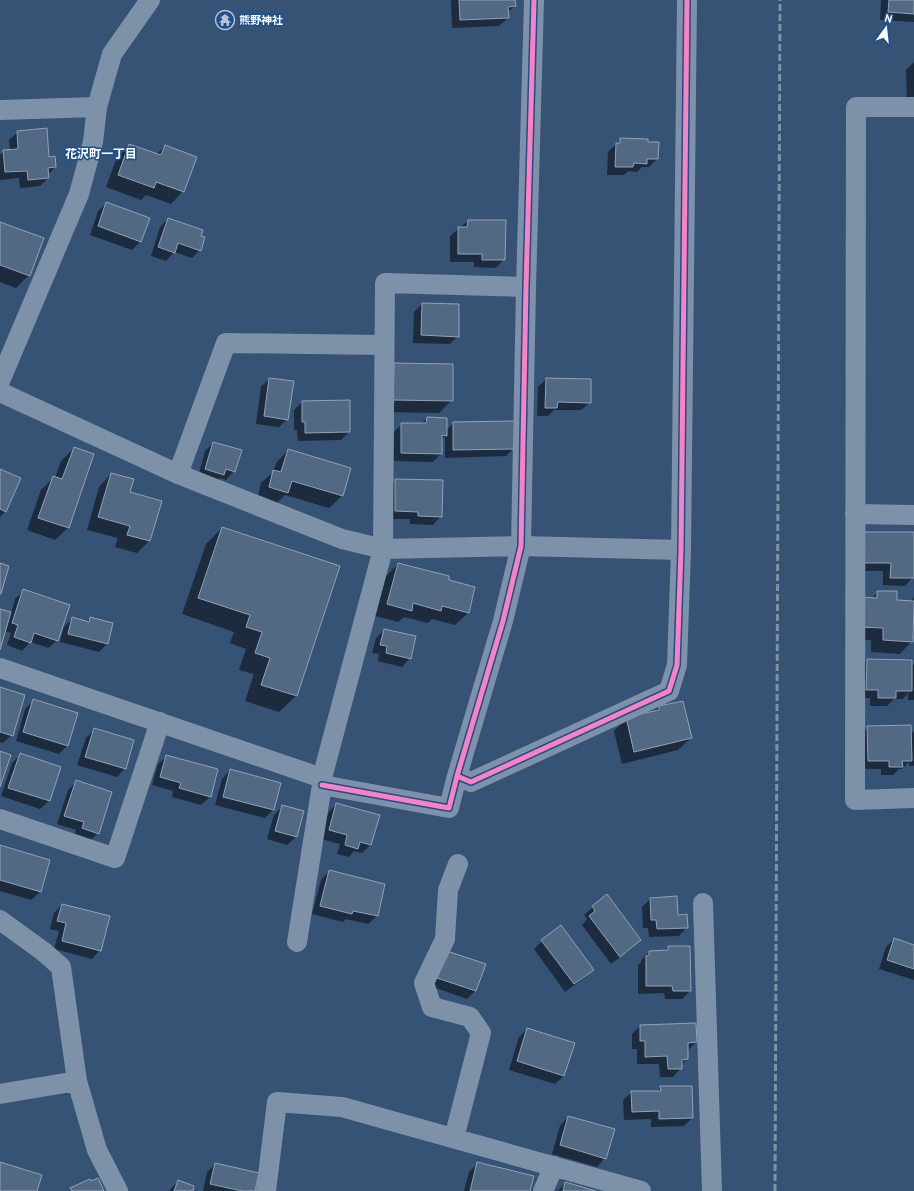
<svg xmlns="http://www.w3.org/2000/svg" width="914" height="1191" viewBox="0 0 914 1191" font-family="'PT Sans','Noto Sans JP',sans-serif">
<rect width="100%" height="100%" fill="#365274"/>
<path fill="#0007" d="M451,0H514L515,6L507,13L508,18L499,26L452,28Z
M881,0H914V22L880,20Z
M914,62V103H907L906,70Z
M18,132L48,158L55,167L48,175V178L40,186L20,188L19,178L0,180V155L4,151H10L9,140Z
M621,139L658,143L657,159L649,167H642L637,172L628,171L624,175H607L608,152Z
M130,145L156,155L165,146L183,191L171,204L146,195L141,200L106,187L117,157Z
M107,203L140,242L132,250L90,235L98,211Z
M168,219L200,237V250L192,258L174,252L166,261L151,256L160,227Z
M468,221L504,259L496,268L474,267V262H450V236Z
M0,223L29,275L16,288L0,282Z
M422,304L458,336L450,344L413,343L414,312Z
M394,364L452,400L439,413L381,412Z
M269,379L287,419L279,427L256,424L261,387Z
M546,379L590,402L581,410H554L548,416H537L538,387Z
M349,401V432L341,440L298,441L297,430H294V410L302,402Z
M427,418L446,431L453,423L514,448L506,456L445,458V436L441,440V454L433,462L393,461L394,432L402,424H421Z
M213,443L234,471L226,480L220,478L215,483L198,477L205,451Z
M74,448L93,455L68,528L55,540L27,530L41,490L54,477L55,478L61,461Z
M288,450L350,469L342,496L329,508L285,495L275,505L257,500L261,483L273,472L276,463Z
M0,470L6,511L0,517Z
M111,474L129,492L160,502L149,541L137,553L115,547L118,538L87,530L99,487Z
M396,480L441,516L433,525L410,524V519H387V488Z
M222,528L339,567L296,696L279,712L245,701L254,674L239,670L246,649L230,643L234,632L182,614L206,544Z
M864,533L914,537L913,577L905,586L883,585V571H855Z
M398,564L448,581L468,613L455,625L432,619L428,623L404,617L398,622L375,616L386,576Z
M24,591L57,640L49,648L30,642L22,651L7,645L11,633L4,631L0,646V610L11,613L15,599Z
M878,592L896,601L911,602L914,597V635H912V641L900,654L871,652V640H847L871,599Z
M90,618L112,624L107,644L99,652L60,642L64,627L72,619L86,622Z
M384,630L410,658L402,667L378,661L379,654L372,653L376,638Z
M867,660L911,666L914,664V700H908V693L903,699H894L887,706H870V698H858L859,669Z
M0,688L12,735L3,743L0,742Z
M34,700L68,745L59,754L16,741L25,709Z
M659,707L691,738L678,750L622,764L614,731L627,718L654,712Z
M868,727L910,735L914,731V766H909V762L902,769H899L893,775H881V769H860L859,735Z
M94,730L125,768L117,777L77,765L86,738Z
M20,755L59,768L49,801L40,809L1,796L12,763Z
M167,756L217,770L210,797L201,805L172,797L173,791L152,785L158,764Z
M230,770L280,783L273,810L265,818L215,805L222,779Z
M76,782L98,833L90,841L75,836L76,830L57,824L68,790Z
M336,804L378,815L370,845L362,853L354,851L349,857L337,854L340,844L321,839L328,813Z
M283,806L296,837L287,845L267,839L274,815Z
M0,846L49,861L40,892L31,900L0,891Z
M329,871L384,885L377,916L368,924L346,919L343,922L312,914L321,880Z
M607,895L640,940L632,948L611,964L582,925L587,919L584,915Z
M650,899L677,916L687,927L679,936L649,937L648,928H643L642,907Z
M62,905L100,950L92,959L54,949L59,931L50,929L54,913Z
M894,939L914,946V980L879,969L886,947Z
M542,941L593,970L584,978L565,992L534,949Z
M668,947L690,991L682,999H665L664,993L638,994V965L641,962V960L649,952L664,951Z
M439,960L484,965L475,991L467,999L430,986Z
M640,1026L696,1042L687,1051V1059L681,1065V1068L673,1077H660L659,1064H637V1049H632V1034Z
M527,1029L574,1043L564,1076L555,1084L509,1070L519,1037Z
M661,1087L692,1118L684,1126L651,1127V1119L624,1120L623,1100L632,1092H657Z
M568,1117L605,1158L597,1167L552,1154L560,1126Z
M478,1163L529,1191H464L469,1172Z
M216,1164L254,1191H203L207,1172Z
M178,1181L192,1191H169Z
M565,1183L592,1191H558Z"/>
<path fill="#526984" stroke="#92a2b6" d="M459,0H515L516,6L508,7L509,18L460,20Z
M889,0H914V14L888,12Z
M47,128L49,157L55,156L56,167L48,168L49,178L28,180L27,171L5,172L3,150L18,149L17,131Z
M620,138L648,139V142H659L658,159H647V164L634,163L633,167H615L616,143H620Z
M129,144L161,155L165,145L197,157L184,192L156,182L154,188L118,175Z
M106,202L150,218L141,242L98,226Z
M168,218L203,230L201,236L205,237L201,251L178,243L175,253L158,247Z
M468,220H506L505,260H482V254H458V227H467Z
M0,222L44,238L30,276L0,265Z
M422,303L459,304V337L421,335Z
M394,363L453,364V401L393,400Z
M269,378L294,381L288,420L264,416Z
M546,378L591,379V403L558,402L557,408H545Z
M350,400V432L305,433V422H302V401Z
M427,417L447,418V436L442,435V454L401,453V423H426Z
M515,421V449L453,450V422Z
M213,442L242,450L235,472L226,469L224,475L205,469Z
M74,447L94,454L69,528L38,518L53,476L62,479Z
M288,449L351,468L343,496L292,481L288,493L269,487L273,470L281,472Z
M0,469L21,478L6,512L0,509Z
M111,473L134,479L130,492L162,501L150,541L127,535L130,526L98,517Z
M395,479L443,480L442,517L418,516V512L395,511Z
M222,527L340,566L297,696L261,685L270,658L255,653L262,632L246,627L250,615L198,598Z
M864,532H914V578H890L891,563H863Z
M0,563L9,566L1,594H0Z
M398,563L449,576V580L475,587L469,613L442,606L441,611L413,603L412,611L387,604Z
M23,589L70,605L58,641L34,633L31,643L14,637L18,625L12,623Z
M877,591H897V600L914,601L913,642L883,640V628L859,627L860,597L877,598Z
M0,609L11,612L0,650Z
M72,617L89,622L90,617L113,623L108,644L68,634Z
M384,629L416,636L411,659L386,653L387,646L380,645Z
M867,659L912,660V691H896V698H878V690H866Z
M0,687L25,695L13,736L0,732Z
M33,699L78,713L68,746L23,732Z
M683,701L692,738L634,752L626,717L659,710V706Z
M911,725L912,761H902L903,767H889V761H868L867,726Z
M94,728L134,740L126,769L85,757Z
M0,751L11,755L0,787Z
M20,753L61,767L50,801L8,788Z
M166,755L218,769L211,797L179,788L181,783L160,777Z
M230,769L281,783L274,810L223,797Z
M76,780L112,792L99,834L82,828L84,822L64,816Z
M336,803L380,815L371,845L360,842L358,849L345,845L347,835L329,830Z
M282,805L304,811L297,837L275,831Z
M0,845L50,860L41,892L0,880Z
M329,870L385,884L378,916L353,911L352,914L320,906Z
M607,894L641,940L620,957L589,916L595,911L592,906Z
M677,896L678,915L687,914L688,928L657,929L656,920H651L650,898Z
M62,904L110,916L101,951L62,941L66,923L57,921Z
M561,925L594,970L574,984L541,940Z
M894,938L914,945V969L887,960Z
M668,946H690L691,991H673L672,986H646V956L649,955V951L668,950Z
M447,951L486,964L476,991L437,978Z
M696,1023L697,1042L688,1043V1059L682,1060V1069H668L667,1056L645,1057V1041H640V1025Z
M527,1028L575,1043L564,1076L517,1061Z
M660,1086H692L693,1118L659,1119V1111L632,1112L631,1091H661Z
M568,1116L615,1129L606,1159L560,1145Z
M0,1162L42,1175L37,1191H0Z
M477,1162L534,1176L530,1191H470Z
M215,1163L259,1173L255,1191H242L210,1184Z
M98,1178L104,1191H72L70,1188L90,1179L91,1181Z
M178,1180L194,1186L193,1191H174Z
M565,1182L596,1191H563Z"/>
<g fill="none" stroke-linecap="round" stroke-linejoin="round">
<path stroke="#7d92a8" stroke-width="20" d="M914,107H856L855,800L914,798
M0,110L97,107
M0,381L79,194L93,142L97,107L112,54L150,0
M0,392L178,474L342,539L383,549L521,546L681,550
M178,474L226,343L384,345
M855,514L914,515
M0,668L322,778
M457,776L471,782L669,691L677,665L681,550L687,0
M322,785L449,808L457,776L503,621L521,546L526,287L534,0
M0,819L115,858L160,722
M703,903L712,1191
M0,920L44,952L61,967L77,1081L97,1150L118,1191
M297,942L322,785V778L383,549L385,283L526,287
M0,1094L77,1081
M454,1138L481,1033L470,1017L432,1007L424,983L445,939L448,890L458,864
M266,1191L277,1102L342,1107L641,1191
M543,1191L554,1166"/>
<path stroke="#7e92a7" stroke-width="3" stroke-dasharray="7 3" stroke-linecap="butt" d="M775,1191L780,0"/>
<defs>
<path id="cycleway" d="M457,776L471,782L669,691L677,665L681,550L687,0
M322,785L449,808L457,776L503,621L521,546L526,287L534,0"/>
</defs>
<use href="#cycleway" stroke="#1b4f8f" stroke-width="8"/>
<use href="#cycleway" stroke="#ff80c0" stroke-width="5"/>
</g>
<defs>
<symbol id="temple-ring" viewBox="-11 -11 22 22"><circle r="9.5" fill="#1b4f8f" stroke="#b9c2ce" stroke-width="1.5"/><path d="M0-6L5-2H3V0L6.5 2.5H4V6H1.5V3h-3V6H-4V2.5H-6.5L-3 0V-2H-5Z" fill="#b9c2ce"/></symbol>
</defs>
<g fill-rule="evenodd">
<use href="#temple-ring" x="214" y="9" width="22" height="22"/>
</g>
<g text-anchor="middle" stroke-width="3" stroke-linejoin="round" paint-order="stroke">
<g font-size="11" font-weight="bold" fill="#fff" stroke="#1b4f8f" text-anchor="start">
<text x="239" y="24">熊野神社</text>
</g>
<g font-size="12" font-weight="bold" fill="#fff" stroke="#1b4f8f">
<text x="101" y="158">花沢町一丁目</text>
</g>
</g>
<g transform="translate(886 28) rotate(15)" stroke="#1b4f8f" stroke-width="3" paint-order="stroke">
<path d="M0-3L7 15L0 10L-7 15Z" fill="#ffffff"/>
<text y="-6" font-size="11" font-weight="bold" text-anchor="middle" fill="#ffffff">N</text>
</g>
</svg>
